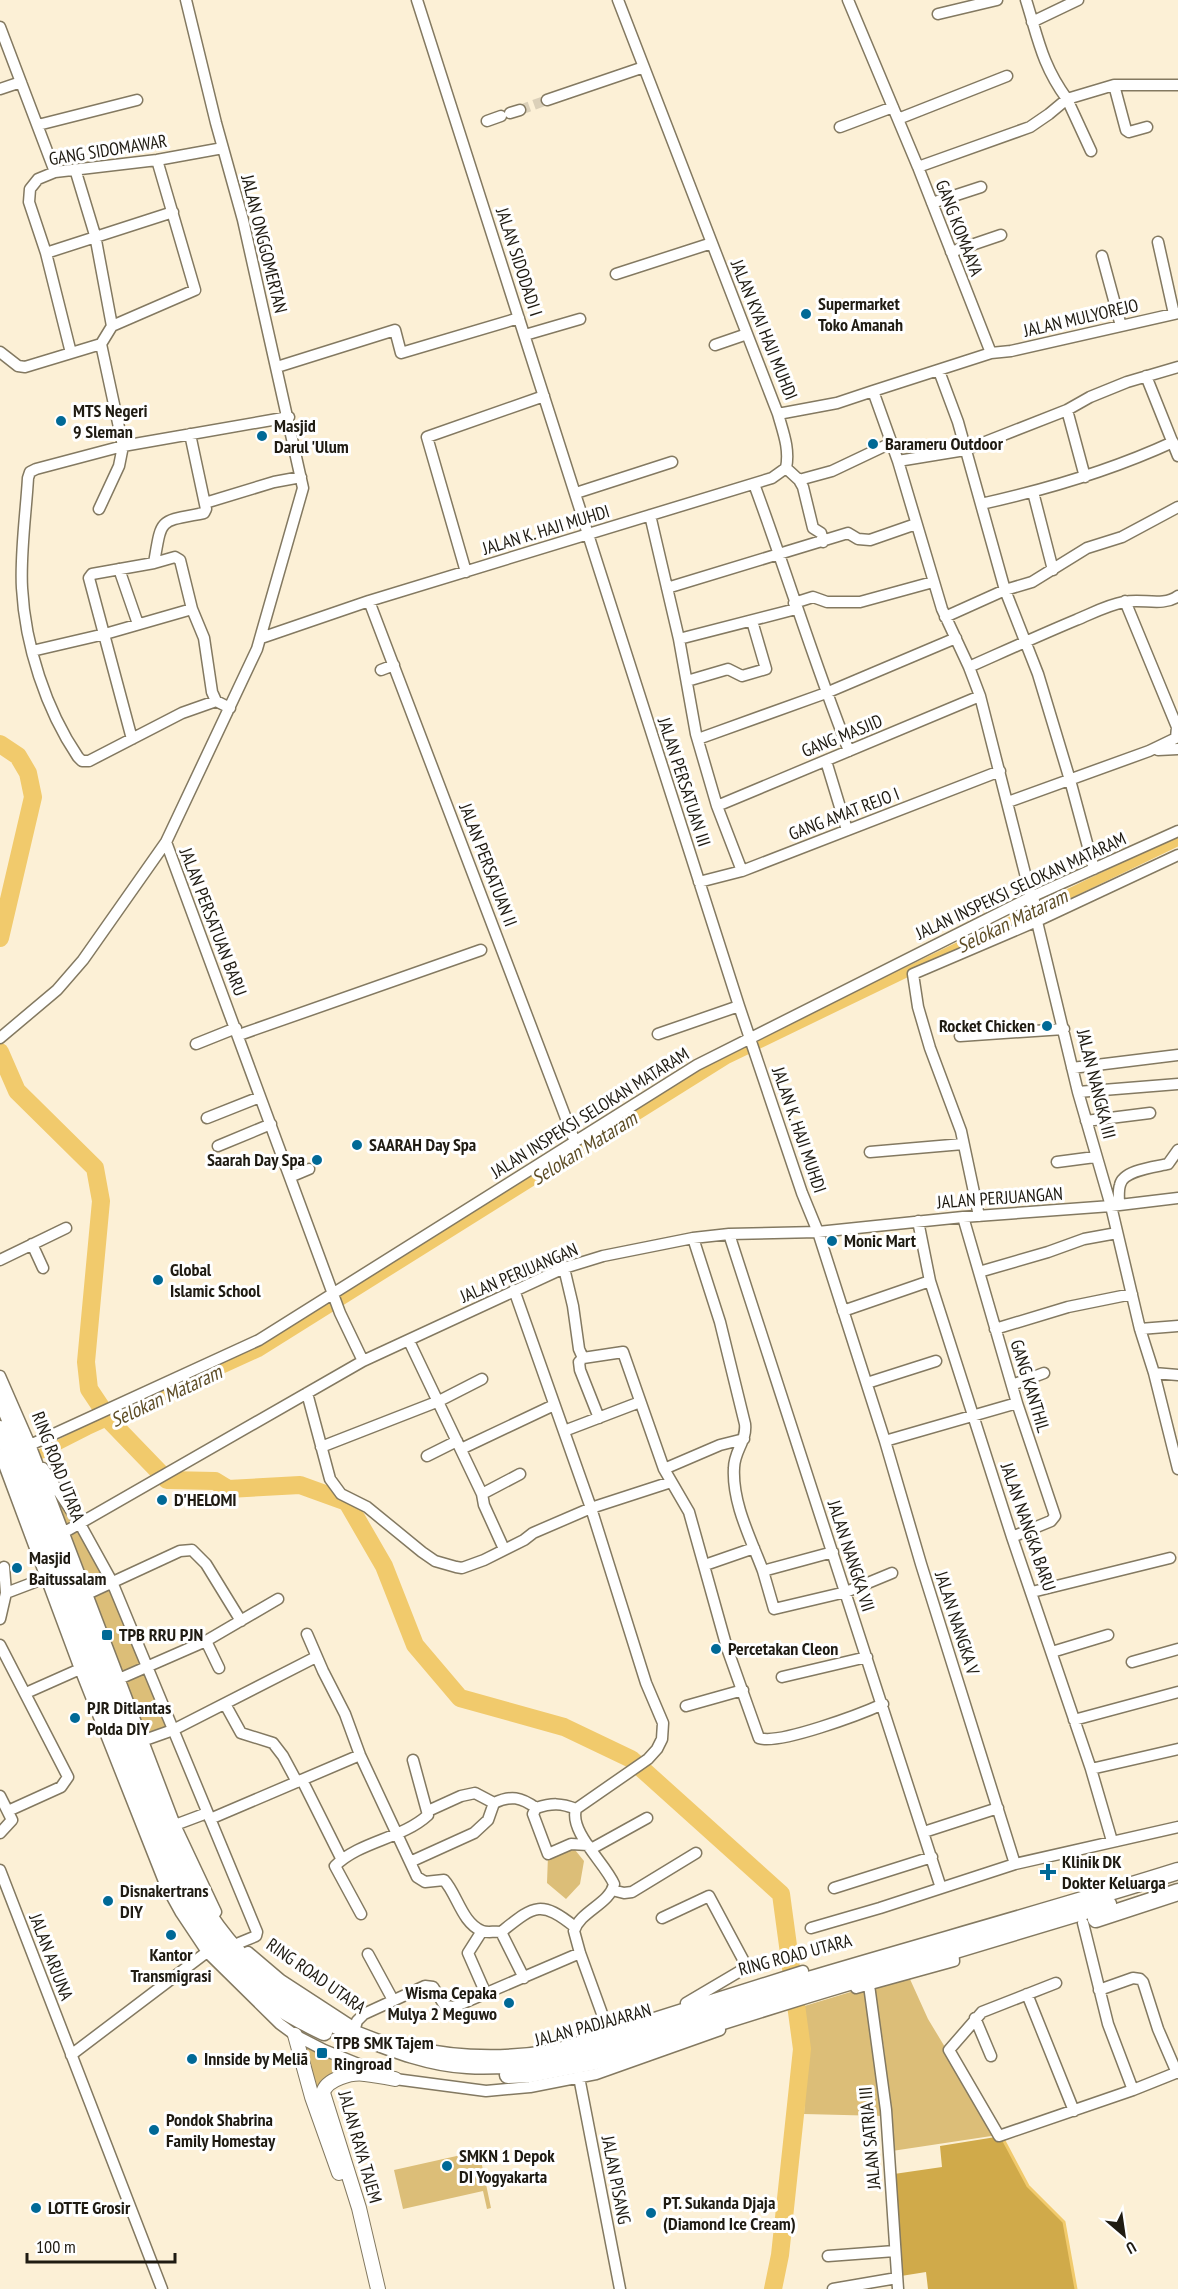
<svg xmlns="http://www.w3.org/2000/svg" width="1178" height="2289" viewBox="0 0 1178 2289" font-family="'PT Sans Narrow',sans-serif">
<rect width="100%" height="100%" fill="#fcf0d6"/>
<path fill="#dcbe78" d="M45,1469L80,1524L173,1730L142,1741Z
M571,1845L584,1861L580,1884L566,1899L547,1883L548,1855Z
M909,1977L928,2019L998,2135L892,2151L884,2049L874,1986Z
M867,1987L883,2116L804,2114L808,2051L798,2008Z
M299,2041L362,2071L313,2095Z
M479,2151L491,2208L487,2209L483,2191L403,2209L394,2170Z"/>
<path fill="#d0aa4a" d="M1002,2136L1028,2186L1064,2222L1076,2289H928L926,2272L901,2276L894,2174L942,2167L940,2146Z"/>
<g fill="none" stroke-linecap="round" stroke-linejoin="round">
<path stroke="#f1ca6c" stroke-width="3" d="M1003,2139L1028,2186L1064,2222L1076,2289"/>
<path stroke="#f1ca6c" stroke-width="10" d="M27,1461L88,1430L259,1352L727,1059L1178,841"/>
<path stroke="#f1ca6c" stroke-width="18" d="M0,744L18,756L28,773L33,797L0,938
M0,1052L17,1091L95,1168L101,1201L86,1362L89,1389L111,1422L167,1480L215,1481L228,1489L300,1485L347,1502L384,1566L415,1645L460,1698L564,1727L631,1759L781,1894L802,2049L780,2255L773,2289"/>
<path stroke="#dbd0b9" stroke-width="10" stroke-dasharray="10 5" stroke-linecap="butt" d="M520,110L547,100"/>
<defs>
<path id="minor" d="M417,0L739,1006L802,1193L818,1232L885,1441L921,1564L1015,1864
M618,0L778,414L837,403L873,391L898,461L942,609L969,667L980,696L1031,897
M848,0L918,167L991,353
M1026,0C1038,38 1042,65 1067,99L1114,85H1178
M938,14L997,0
M1032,22L1078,0
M0,27L55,172
M1114,85L1126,130L1129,132L1147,127
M0,89L21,82
M547,100L644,67
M510,113L520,110
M898,119L1007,76
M487,121L501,116
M38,125L137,100
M840,127L893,107
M918,167L1030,127L1049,114L1067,99L1091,151
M75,169L95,235L112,326
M932,203L981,187
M1158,242L1174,314
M951,252L1001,235
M46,253L173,212
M1102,256L1121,326
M616,274L712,243
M525,335L580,319
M715,345L747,334
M0,352L18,366L25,367L101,344L112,326L195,290L157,160
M71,353L46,253L29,202L30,189L38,179L55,172L157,160L223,148
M277,367L395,330L401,353L519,318
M939,371L958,422L1005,590L1038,674L1070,780L1094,869
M1146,376L1178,456
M873,391L991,353L1011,351L1178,313
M1067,410L1085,477
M898,461L965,450L1067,410L1090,397L1127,382L1178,367
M786,468L799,480L803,487L813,528L821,533L823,542
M799,480L832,471L891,443
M754,484C787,573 814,663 849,751
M1033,492L1053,570
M576,493L672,462
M205,503L274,482L301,477
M981,504C1049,489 1110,471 1173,442
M99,509L119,466L123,446L101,344
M650,515L679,639L696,734L717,806L742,871
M154,563L175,557L180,560L192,609L204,638L212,692L216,701
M119,569L138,624
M466,572L427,437L544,396
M667,588L848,533L858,539L870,540L916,524
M369,601L575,1142
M794,603L813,597L827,602H860L933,582
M945,617L1005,590L1032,582L1087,548L1122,537L1178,507
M261,638L369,601L772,478L786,468C790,449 783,432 778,414
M679,639L796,609
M32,651L105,634L192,609
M969,667C1005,651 1040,635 1076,620C1091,614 1107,605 1124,602C1142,598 1163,607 1178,596
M381,670L394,665
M687,681L728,669L742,676L766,669L752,621
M230,708L216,701L182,713L89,761H82L78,757C46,710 25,645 22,588C20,554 26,513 28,478L30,472L36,469L123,446L289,417
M132,739L89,578L92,574L154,563C162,517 158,522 204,513L206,509L190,434
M698,739L826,693L956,638
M1158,750L1178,749
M826,761L847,830
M1008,802L1149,751L1176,738L1177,727L1125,601
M717,806L980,696
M166,842L340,1313L363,1361
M699,882L742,871L1000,771
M1032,901L1078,1092L1111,1206L1140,1329L1154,1373L1178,1469
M658,1034L739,1006
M239,1035L481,950
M960,1036L1064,1029
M0,1038L57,990L83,960L166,842L257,649L303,488L243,220L216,123L186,0
M196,1044L236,1028
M1072,1068L1178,1055
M1078,1092L1178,1084
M207,1118L260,1097
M1086,1121L1150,1113
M218,1146L271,1124
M870,1152L963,1144
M1057,1162L1095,1157
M290,1177L309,1169
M1119,1205C1119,1199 1118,1191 1120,1185C1123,1170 1155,1167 1168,1164L1178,1150
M979,1216L961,1131L930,1048L918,1007L913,974L1037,921L1178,855
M963,1217L1017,1403L1055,1516L1051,1521L1012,1537
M918,1221L930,1281L1012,1537L1091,1769L1112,1841
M729,1234L941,1888
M693,1238L720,1322L745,1424C747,1441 734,1451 734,1468C732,1503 751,1539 763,1571
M32,1244L43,1268
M0,1260L66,1228
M564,1268L573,1306L579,1349L583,1358
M979,1272L1048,1252L1084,1239L1117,1233
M514,1290L591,1508L646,1683L663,1723L662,1739L657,1749L648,1759L576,1809C569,1832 605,1863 614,1884C610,1904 580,1911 574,1931L580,1953L609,2033
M843,1311L930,1281
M995,1329L1068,1307L1132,1294
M1140,1329L1178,1326
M409,1341L482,1494L484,1505L504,1549
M1154,1373L1178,1375
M0,1376L31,1447L175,1825L216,1912
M867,1383L936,1361
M1012,1385L1044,1373
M307,1393L330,1479L341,1494L367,1507L422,1552L435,1561L456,1567L462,1568L484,1560L524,1540L533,1533L591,1508L671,1482
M599,1418L580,1370L579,1362L583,1358L623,1352L664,1469L689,1512L727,1648L759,1738C779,1745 861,1714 883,1704
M564,1431L640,1402
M885,1441L1017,1403
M30,1445L259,1340L697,1065L1031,897L1178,831
M321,1447L439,1401L482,1379
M461,1449L554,1405
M0,1454L80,1669L165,1884L181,1913L207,1952L280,2024L295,2035L324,2050L395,2079L486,2091L530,2087L596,2074L720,2030
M427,1456L457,1441
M43,1468L80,1524L112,1582L257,1932L256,1936L239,1943
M664,1469L720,1445L744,1439
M482,1494L520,1474
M63,1533L363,1361L564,1268L603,1256L693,1238L729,1234L818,1232L963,1217L1111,1206L1178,1198
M833,1552L763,1571L774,1609L846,1592L892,1573
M705,1565L754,1548
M4,1567L6,1593
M1032,1592L1170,1558
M87,1594L180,1551L192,1550L206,1564L241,1621
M0,1619L6,1593L48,1577
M307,1634L323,1671L345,1714L360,1755L417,1877L425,1882L444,1880C457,1894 462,1923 482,1931C487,1933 495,1931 501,1932L524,1978
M206,1641L219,1668
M0,1645L68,1777L61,1787L8,1811
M1052,1652L1108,1635
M1132,1662L1178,1649
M782,1677L867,1657
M119,1679L206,1641L278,1599
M26,1693L80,1669
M225,1704L241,1733L273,1743L283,1756L297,1782
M686,1706L743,1690
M1074,1720L1178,1692
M142,1741L173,1730L316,1657
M1091,1769L1178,1749
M302,1780L342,1860
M0,1796L12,1820L0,1833
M576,1809C561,1803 552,1803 536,1808L533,1814L548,1854L571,1844L588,1845
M428,1811L461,1796L475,1793L494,1803
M210,1819L360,1755
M175,1825L207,1813
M924,1832L998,1808
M591,1849L647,1818
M410,1862L474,1833L488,1820L494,1803C511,1795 521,1797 536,1808
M0,1870L162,2289
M834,1888L932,1857
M612,1890L624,1893L632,1892L696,1853
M361,1914L335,1866C360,1841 402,1839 428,1815L413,1760
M662,1918L709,1896L747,1967L686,2003
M1083,1923L1108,2024L1133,2090
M811,1928L880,1908L1015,1864L1178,1827
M482,1931L468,1953L486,1994
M501,1932C534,1906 540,1899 575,1927
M248,1952L281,1980L350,2025
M368,1954L393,2000
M1056,1983L982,2012L949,2050L999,2136L1133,2090L1178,2072
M869,1985L886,2110L898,2289
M856,1988L954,1961L953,1951
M1099,1990L1133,1978L1140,1979L1143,1982L1158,2029L1177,2073
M1027,1994L1074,2111
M975,2018L991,2056
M355,2028L357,2021L364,2014L425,1986L433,1987L445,2006L454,2007L580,1953
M410,2046C457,2057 505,2058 553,2050L803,1971
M71,2055L207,1952
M579,2077L620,2289
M828,2256L895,2251
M833,2289L897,2278"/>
<path id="major" d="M1031,897L1032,901
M295,2035L312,2097L339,2173
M378,2289L359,2208L323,2093C326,2079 352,2072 365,2074C375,2075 385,2077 395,2079"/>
<path id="highway" d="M0,1396L23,1450C60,1550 97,1650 135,1749C156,1804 174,1864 207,1913C242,1967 296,2010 355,2034C391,2048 428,2063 467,2065C533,2069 594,2049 657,2029C706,2012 755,1996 805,1981C929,1944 1054,1910 1178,1871
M0,1429L18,1471L156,1836C177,1891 206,1940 249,1981C255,1988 261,1995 268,2000C285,2013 305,2023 324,2032
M1096,1919L1178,1892
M508,2075L531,2074L592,2062L809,1994L1108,1904"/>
</defs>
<use href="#minor" stroke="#837961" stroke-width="13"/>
<use href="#major" stroke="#837961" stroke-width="16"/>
<use href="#highway" stroke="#837961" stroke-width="19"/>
<use href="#minor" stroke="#fff" stroke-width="10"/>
<use href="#major" stroke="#fff" stroke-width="14"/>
<use href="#highway" stroke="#fff" stroke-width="16"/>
</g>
<g fill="#006996" stroke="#fff" stroke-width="2">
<circle cx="806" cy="314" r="6"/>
<circle cx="61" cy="421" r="6"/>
<circle cx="262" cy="436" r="6"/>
<circle cx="873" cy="444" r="6"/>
<circle cx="1047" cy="1026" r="6"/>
<circle cx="357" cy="1145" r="6"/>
<circle cx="317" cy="1160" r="6"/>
<circle cx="832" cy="1241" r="6"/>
<circle cx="158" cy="1280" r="6"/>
<circle cx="162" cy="1500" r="6"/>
<circle cx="17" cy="1568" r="6"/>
<rect x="101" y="1629" width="12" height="12" rx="3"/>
<circle cx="716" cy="1649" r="6"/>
<circle cx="75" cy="1718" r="6"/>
<path d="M1045 1863h6v6h6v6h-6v6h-6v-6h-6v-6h6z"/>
<circle cx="108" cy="1901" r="6"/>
<circle cx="171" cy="1935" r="6"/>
<circle cx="509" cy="2003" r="6"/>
<rect x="316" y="2047" width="12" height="12" rx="3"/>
<circle cx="192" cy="2059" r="6"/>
<circle cx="154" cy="2130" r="6"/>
<circle cx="447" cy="2166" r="6"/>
<circle cx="36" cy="2208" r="6"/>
<circle cx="651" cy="2213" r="6"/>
</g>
<g text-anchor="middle" stroke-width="6" stroke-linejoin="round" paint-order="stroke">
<g font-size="18" fill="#1f1b12" stroke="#fff">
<text transform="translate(108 150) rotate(-9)" y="6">GANG SIDOMAWAR</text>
<text transform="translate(959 228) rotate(69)" y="6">GANG KOMAAYA</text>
<text transform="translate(264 244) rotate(76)" y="6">JALAN ONGGOMERTAN</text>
<text transform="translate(519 262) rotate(72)" y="6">JALAN SIDODADI I</text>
<text transform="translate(1081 318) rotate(-13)" y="6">JALAN MULYOREJO</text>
<text transform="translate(764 330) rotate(68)" y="6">JALAN KYAI HAJI MUHDI</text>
<text transform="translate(546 530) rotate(-17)" y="6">JALAN K. HAJI MUHDI</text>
<text transform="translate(842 736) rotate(-22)" y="6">GANG MASJID</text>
<text transform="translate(684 782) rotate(72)" y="6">JALAN PERSATUAN III</text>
<text transform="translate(844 814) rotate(-21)" y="6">GANG AMAT REJO I</text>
<text transform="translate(488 865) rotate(69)" y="6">JALAN PERSATUAN II</text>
<text transform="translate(1021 886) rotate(-25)" y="6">JALAN INSPEKSI SELOKAN MATARAM</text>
<text transform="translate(213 922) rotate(69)" y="6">JALAN PERSATUAN BARU</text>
<text transform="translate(1096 1084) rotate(76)" y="6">JALAN NANGKA III</text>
<text transform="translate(590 1113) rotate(-32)" y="6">JALAN INSPEKSI SELOKAN MATARAM</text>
<text transform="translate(799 1130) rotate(71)" y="6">JALAN K. HAJI MUHDI</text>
<text transform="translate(1000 1198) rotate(-4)" y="6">JALAN PERJUANGAN</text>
<text transform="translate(519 1273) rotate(-23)" y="6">JALAN PERJUANGAN</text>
<text transform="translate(1030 1386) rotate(73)" y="6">GANG KANTHIL</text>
<text transform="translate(58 1467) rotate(69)" y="6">RING ROAD UTARA</text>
<text transform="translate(1028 1527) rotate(71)" y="6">JALAN NANGKA BARU</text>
<text transform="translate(851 1556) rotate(72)" y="6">JALAN NANGKA VII</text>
<text transform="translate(957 1623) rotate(72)" y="6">JALAN NANGKA V</text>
<text transform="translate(795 1955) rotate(-15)" y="6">RING ROAD UTARA</text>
<text transform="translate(51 1957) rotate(69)" y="6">JALAN ARJUNA</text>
<text transform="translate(316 1976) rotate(35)" y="6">RING ROAD UTARA</text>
<text transform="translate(593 2025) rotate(-15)" y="6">JALAN PADJAJARAN</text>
<text transform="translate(870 2138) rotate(-95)" y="6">JALAN SATRIA III</text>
<text transform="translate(360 2147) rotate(74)" y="6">JALAN RAYA TAJEM</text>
<text transform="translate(616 2180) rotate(79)" y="6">JALAN PISANG</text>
</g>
<g font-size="18" font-weight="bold" fill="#1f1b12" stroke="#fff" text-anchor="start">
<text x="818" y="310">Supermarket<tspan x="818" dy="21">Toko Amanah</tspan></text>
<text x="73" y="417">MTS Negeri<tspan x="73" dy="21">9 Sleman</tspan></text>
<text x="274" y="432">Masjid<tspan x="274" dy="21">Darul 'Ulum</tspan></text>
<text x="885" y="450">Barameru Outdoor</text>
<text x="1035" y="1032" text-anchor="end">Rocket Chicken</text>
<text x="369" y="1151">SAARAH Day Spa</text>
<text x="305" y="1166" text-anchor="end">Saarah Day Spa</text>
<text x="844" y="1247">Monic Mart</text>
<text x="170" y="1276">Global<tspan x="170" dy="21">Islamic School</tspan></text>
<text x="174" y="1506">D'HELOMI</text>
<text x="29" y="1564">Masjid<tspan x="29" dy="21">Baitussalam</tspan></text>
<text x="119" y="1641">TPB RRU PJN</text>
<text x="728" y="1655">Percetakan Cleon</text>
<text x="87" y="1714">PJR Ditlantas<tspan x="87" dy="21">Polda DIY</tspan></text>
<text x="1062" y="1868">Klinik DK<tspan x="1062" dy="21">Dokter Keluarga</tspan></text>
<text x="120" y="1897">Disnakertrans<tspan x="120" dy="21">DIY</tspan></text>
<text x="171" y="1961" text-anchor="middle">Kantor<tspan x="171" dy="21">Transmigrasi</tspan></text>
<text x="497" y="1999" text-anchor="end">Wisma Cepaka<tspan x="497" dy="21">Mulya 2 Meguwo</tspan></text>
<text x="334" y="2049">TPB SMK Tajem<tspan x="334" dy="21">Ringroad</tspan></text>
<text x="204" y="2065">Innside by Meliã</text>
<text x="166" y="2126">Pondok Shabrina<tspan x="166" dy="21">Family Homestay</tspan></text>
<text x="459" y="2162">SMKN 1 Depok<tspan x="459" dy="21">DI Yogyakarta</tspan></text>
<text x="663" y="2209">PT. Sukanda Djaja<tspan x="663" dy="21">(Diamond Ice Cream)</tspan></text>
<text x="48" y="2214">LOTTE Grosir</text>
</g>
<g font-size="20" font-style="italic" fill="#5e4d26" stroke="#fff">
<text transform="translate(1012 921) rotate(-26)" y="7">Selokan Mataram</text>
<text transform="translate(584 1148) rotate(-32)" y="7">Selokan Mataram</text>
<text transform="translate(166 1396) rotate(-25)" y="7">Selokan Mataram</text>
</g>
</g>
<g transform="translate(1124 2235) rotate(151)" stroke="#ffffff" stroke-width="4.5" paint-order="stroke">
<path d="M0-4.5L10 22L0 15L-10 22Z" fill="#1f1b12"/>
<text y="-9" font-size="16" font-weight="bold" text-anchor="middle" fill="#1f1b12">U</text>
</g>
<path d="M27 2253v9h148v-9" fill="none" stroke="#1f1b12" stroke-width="3"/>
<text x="36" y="2253" font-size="18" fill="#1f1b12" stroke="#ffffff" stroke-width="4.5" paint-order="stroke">100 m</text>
</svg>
